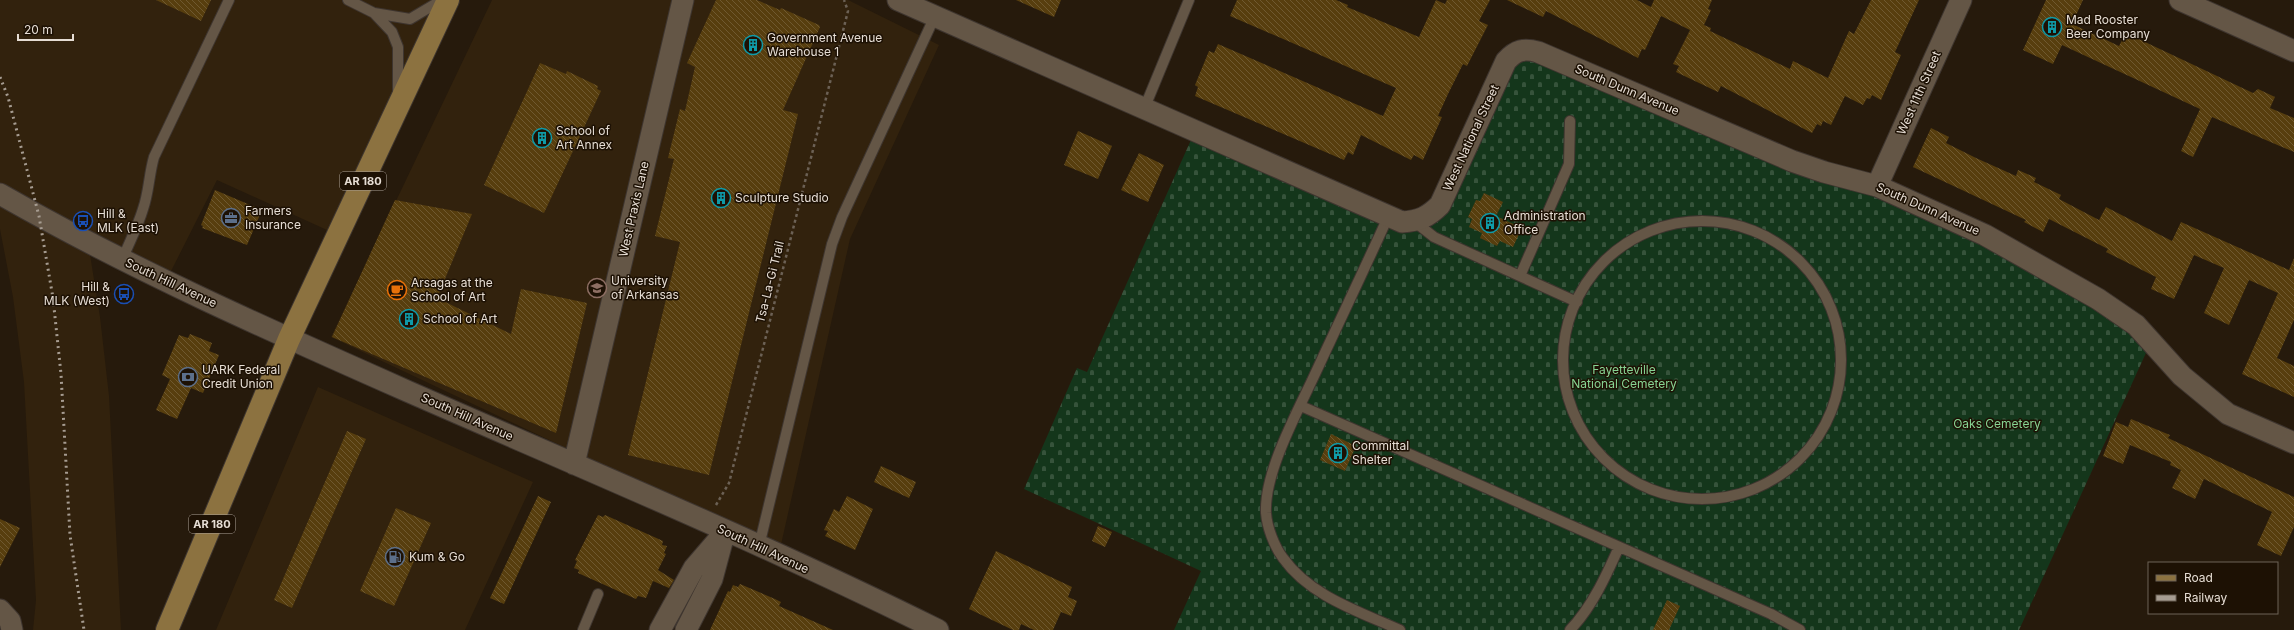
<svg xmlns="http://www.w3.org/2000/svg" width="2294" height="630" viewBox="0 0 2294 630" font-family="Inter,sans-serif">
<defs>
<pattern id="cemetery-stones" width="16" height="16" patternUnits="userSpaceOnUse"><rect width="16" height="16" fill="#14361b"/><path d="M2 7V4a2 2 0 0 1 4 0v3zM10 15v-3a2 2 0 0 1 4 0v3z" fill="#36533b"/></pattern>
<pattern id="building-back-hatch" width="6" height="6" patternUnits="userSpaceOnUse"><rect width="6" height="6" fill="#573e0e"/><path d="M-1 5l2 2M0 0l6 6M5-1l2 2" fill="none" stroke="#6f5930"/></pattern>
</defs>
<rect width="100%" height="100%" fill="#261a0c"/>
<path fill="#32220d" d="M0,0H448L338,235L217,180L166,281L88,242L100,317L109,396L121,630H33L36,600L24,382L13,297L0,229Z
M492,0H848L939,45L850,239L780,549L331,337Z
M318,387L533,482L465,630H216Z"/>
<path fill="url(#cemetery-stones)" d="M1521,50L1947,217L2151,342L2019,630H1174L1201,571L1024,489L1077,368L1087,372L1195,131L1388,217L1429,216Z"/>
<path fill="url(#building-back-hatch)" d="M156,0H211L201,21Z
M716,0H757L780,10L781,8L819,25L820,27L783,110L798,114L709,475L628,455L680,242L655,236L674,159L668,158L680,109L685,111L695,67L687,63Z
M1016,0H1061L1054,17Z
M1237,0H1336L1348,5L1347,7L1419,37L1436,0L1445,4L1447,0H1490L1479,21L1488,25L1467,66L1463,64L1448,94L1438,116L1442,117L1423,160L1414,155L1411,160L1361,135L1353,155L1348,152L1344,160L1195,96L1198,87L1195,85L1209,51L1214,53L1218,44L1383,116L1396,88L1230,16Z
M1507,0H1637L1651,7L1654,0H1712L1708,9L1711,10L1704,25L1711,28L1710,31L1790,69L1793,61L1828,78L1849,31L1854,34L1871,0H1919L1895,52L1901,55L1881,100L1872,95L1870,99L1867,98L1863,105L1845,96L1831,125L1823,121L1821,126L1817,124L1812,133L1721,86L1718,92L1676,72L1679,66L1673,64L1690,30L1661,16L1645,50L1642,49L1638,58L1546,11L1543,17Z
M2046,0H2083L2072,24L2119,46L2126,33L2253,93L2258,89L2275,97L2270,108L2294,118V152L2212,117L2193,157L2181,151L2200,109L2062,45L2053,64L2023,50Z
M540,63L566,74L567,71L598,86L597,89L601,91L544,213L484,185Z
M1931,128L1949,137L1946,143L1976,158L2016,176L2018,170L2036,178L2034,182L2061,195L2059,199L2099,220L2106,207L2172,241L2181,222L2289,270L2294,258V320L2277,358L2294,366V397L2242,374L2278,293L2249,280L2229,325L2204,313L2224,268L2194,255L2174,299L2151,289L2156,277L2106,252L2108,249L2049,219L2043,232L2024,222L2026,220L1913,167Z
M1078,131L1112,146L1098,179L1064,165Z
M1139,153L1164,165L1148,202L1121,190Z
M215,190L262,210L247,245L202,228L203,226L201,225Z
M1484,193L1503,202L1496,216L1522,228L1513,247L1500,241L1497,246L1480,238L1482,233L1469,227L1472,219L1468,217L1476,200L1480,201Z
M395,200L472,214L437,298L511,334L521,289L587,303L556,433L332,337Z
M190,334L212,343L209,351L219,355L203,393L191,388L177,419L156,410L170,379L162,375L179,335L188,338Z
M2131,419L2170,435L2168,438L2294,497V527L2281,556L2257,545L2272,512L2204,479L2195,499L2172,488L2181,470L2170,465L2171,462L2130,445L2123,464L2103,456L2116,422L2128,427Z
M347,431L366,439L292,608L274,600Z
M1331,434L1356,446L1345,471L1320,460Z
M881,466L916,482L909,498L874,482Z
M538,496L551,502L504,604L490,598Z
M847,496L873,509L855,550L825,536L828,531L824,530L834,509L839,512Z
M396,508L431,523L394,606L360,591Z
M598,515L603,517L605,515L663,541L662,545L667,546L664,553L666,554L658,570L674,580L669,588L653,581L646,598L638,596L636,599L578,573L579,570L574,568L577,561L575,560Z
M0,519L20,528L0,567Z
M1098,526L1112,532L1105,547L1092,541Z
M996,551L1072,587L1068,597L1077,601L1071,616L1061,612L1053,630H1034L1021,624L1019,630H1013L969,609Z
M740,584L775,599L781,602L779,606L833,630H710L728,591L730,592L733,585L738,587Z
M1667,600L1680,606L1669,630H1653Z"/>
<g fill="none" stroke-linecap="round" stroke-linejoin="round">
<defs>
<path id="lane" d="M348,0L374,13
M398,92V47L392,32L374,13L410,19L442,0
M1144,109L1189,0
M1388,217C1364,270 1339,322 1315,374C1298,411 1264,472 1266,513C1267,527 1274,546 1283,558C1310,596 1358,611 1400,630
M1563 360a139 139 0 1 1 278 0a139 139 0 1 1-278 0Z
M1415,222L1434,237L1577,302
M122,260C129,243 138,226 143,209C149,192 149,174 154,157L229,0
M1520,276L1569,164L1570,121
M1301,406L1771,614L1800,630
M759,546L832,244L842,217L935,16
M583,630L598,594
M1570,630C1592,607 1606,576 1619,547"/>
<path id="street" d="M898,0L1402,222C1419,221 1428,217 1440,205L1506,61C1516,50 1524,48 1538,52L1792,161L1824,172L1877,186L1985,235L2098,299L2136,325L2182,376L2228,414L2294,443
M2180,0L2294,51
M1877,186L1961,0
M0,194C131,269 269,330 407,391C585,469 765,544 938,630
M574,464L683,0
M0,610L10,621L12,630
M660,630L694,568L725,532
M686,630L712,579L723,538"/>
<path id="primary" d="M167,630L289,339L448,0"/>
</defs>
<use href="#lane" stroke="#3e352f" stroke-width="12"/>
<use href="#street" stroke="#3e352f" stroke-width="23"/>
<use href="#primary" stroke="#3e352f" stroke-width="24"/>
<path stroke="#6c6155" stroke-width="2.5" stroke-dasharray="3 3" stroke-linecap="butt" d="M716,505L729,483L848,11L844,0"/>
<use href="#lane" stroke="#645646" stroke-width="10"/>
<use href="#street" stroke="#645646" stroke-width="21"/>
<use href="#primary" stroke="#8c7240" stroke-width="22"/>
<path stroke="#a69c91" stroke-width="3" stroke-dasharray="2 4" stroke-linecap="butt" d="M0,77L8,97L39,216L53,298L61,374L70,535L84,630"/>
</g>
<defs>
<symbol id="building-ring" viewBox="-11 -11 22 22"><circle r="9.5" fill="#1d1104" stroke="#0f9aa8" stroke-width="1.5"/><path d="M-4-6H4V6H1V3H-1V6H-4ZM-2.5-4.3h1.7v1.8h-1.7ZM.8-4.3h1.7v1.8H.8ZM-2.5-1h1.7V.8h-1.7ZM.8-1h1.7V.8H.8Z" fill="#0f9aa8"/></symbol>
<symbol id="office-ring" viewBox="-11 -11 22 22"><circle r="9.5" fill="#1d1104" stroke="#5c6f8a" stroke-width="1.5"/><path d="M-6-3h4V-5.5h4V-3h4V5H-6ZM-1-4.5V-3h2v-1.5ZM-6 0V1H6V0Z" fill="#5c6f8a"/></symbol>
<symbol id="bus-ring" viewBox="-11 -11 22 22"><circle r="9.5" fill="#1d1104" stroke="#1a4fb4" stroke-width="1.5"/><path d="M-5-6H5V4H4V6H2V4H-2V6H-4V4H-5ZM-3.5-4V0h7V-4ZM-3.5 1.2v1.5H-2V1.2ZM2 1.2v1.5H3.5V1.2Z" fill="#1a4fb4"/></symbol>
<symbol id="university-ring" viewBox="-11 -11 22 22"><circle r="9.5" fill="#1d1104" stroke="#8d6e63" stroke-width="1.5"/><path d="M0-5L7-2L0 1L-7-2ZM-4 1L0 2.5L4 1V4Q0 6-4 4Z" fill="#8d6e63"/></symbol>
<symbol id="cafe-ring" viewBox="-11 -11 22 22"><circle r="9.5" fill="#1d1104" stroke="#e8710a" stroke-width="1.5"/><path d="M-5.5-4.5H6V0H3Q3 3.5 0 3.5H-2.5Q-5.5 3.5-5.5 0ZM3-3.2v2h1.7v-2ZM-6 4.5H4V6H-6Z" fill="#e8710a"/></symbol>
<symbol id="bank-ring" viewBox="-11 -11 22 22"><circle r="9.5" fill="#1d1104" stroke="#5c6f8a" stroke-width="1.5"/><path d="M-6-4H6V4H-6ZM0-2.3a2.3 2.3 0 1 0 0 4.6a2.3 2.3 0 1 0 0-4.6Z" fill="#5c6f8a"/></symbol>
<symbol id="fuel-ring" viewBox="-11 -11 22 22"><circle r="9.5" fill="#1d1104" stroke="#5c6f8a" stroke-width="1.5"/><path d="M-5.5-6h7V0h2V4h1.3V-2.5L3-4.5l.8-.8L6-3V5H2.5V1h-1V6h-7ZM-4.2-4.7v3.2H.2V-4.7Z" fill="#5c6f8a"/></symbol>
</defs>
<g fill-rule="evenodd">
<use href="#building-ring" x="2041" y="16" width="22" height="22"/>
<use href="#building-ring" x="742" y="34" width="22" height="22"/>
<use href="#building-ring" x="531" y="127" width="22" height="22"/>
<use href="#building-ring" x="710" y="187" width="22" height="22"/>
<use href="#office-ring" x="220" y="207" width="22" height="22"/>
<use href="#bus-ring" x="72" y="210" width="22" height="22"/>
<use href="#building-ring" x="1479" y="212" width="22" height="22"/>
<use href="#university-ring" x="586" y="277" width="22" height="22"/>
<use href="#cafe-ring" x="386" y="279" width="22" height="22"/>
<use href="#bus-ring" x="113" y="283" width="22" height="22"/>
<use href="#building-ring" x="398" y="308" width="22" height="22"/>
<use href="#bank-ring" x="177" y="366" width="22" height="22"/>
<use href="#building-ring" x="1327" y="442" width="22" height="22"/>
<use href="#fuel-ring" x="384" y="546" width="22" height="22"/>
</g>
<g text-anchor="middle" stroke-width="3" stroke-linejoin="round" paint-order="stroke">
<g fill="#1d1104" stroke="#aaa096" stroke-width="1">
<rect x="340" y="172" width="46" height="18" rx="3"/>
<rect x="189" y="515" width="46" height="18" rx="3"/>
</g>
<g font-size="11" font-weight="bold" fill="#e6ddd4">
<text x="363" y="185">AR 180</text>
<text x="212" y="528">AR 180</text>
</g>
<g font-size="12" fill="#e6ddd4" stroke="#1d1104" text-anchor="start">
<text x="2066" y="24">Mad Rooster<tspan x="2066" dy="14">Beer Company</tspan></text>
<text x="767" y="42">Government Avenue<tspan x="767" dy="14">Warehouse 1</tspan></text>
<text x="556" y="135">School of<tspan x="556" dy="14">Art Annex</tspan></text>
<text x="735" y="202">Sculpture Studio</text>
<text x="245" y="215">Farmers<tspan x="245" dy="14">Insurance</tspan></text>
<text x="97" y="218">Hill &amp;<tspan x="97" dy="14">MLK (East)</tspan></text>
<text x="1504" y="220">Administration<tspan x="1504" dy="14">Office</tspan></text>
<text x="611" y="285">University<tspan x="611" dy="14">of Arkansas</tspan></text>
<text x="411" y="287">Arsagas at the<tspan x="411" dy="14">School of Art</tspan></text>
<text x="110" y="291" text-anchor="end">Hill &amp;<tspan x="110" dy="14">MLK (West)</tspan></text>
<text x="423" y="323">School of Art</text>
<text x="202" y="374">UARK Federal<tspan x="202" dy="14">Credit Union</tspan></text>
<text x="1352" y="450">Committal<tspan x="1352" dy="14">Shelter</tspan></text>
<text x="409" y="561">Kum &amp; Go</text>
</g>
<g font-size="12" fill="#e6ddd4" stroke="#1d1104">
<text transform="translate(1627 90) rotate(23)" y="4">South Dunn Avenue</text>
<text transform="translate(1919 93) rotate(-66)" y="4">West 11th Street</text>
<text transform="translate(1471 138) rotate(-65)" y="4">West National Street</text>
<text transform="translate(634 209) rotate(-77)" y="4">West Praxis Lane</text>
<text transform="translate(1928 209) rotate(24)" y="4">South Dunn Avenue</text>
<text transform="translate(770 282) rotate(-76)" y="4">Tsa-La-Gi Trail</text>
<text transform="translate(171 283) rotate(25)" y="4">South Hill Avenue</text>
<text transform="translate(467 417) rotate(24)" y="4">South Hill Avenue</text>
<text transform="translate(763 549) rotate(25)" y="4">South Hill Avenue</text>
</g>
<g font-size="12" fill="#87d392" stroke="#1d1104">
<text x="1624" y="374">Fayetteville<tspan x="1624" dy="14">National Cemetery</tspan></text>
<text x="1997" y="428">Oaks Cemetery</text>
</g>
</g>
<rect x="2148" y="562" width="130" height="52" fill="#1d1104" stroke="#6d6357"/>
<rect x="2156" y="575" width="20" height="6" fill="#8c7240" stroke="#6d6357"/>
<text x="2184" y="582" font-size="12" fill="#e6ddd4">Road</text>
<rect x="2156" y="595" width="20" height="6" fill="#a69c91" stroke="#6d6357"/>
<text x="2184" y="602" font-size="12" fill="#e6ddd4">Railway</text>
<path d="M18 34v6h55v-6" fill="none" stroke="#e6ddd4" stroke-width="2"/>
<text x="24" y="34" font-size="12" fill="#e6ddd4" stroke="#1d1104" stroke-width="3" paint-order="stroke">20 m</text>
</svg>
